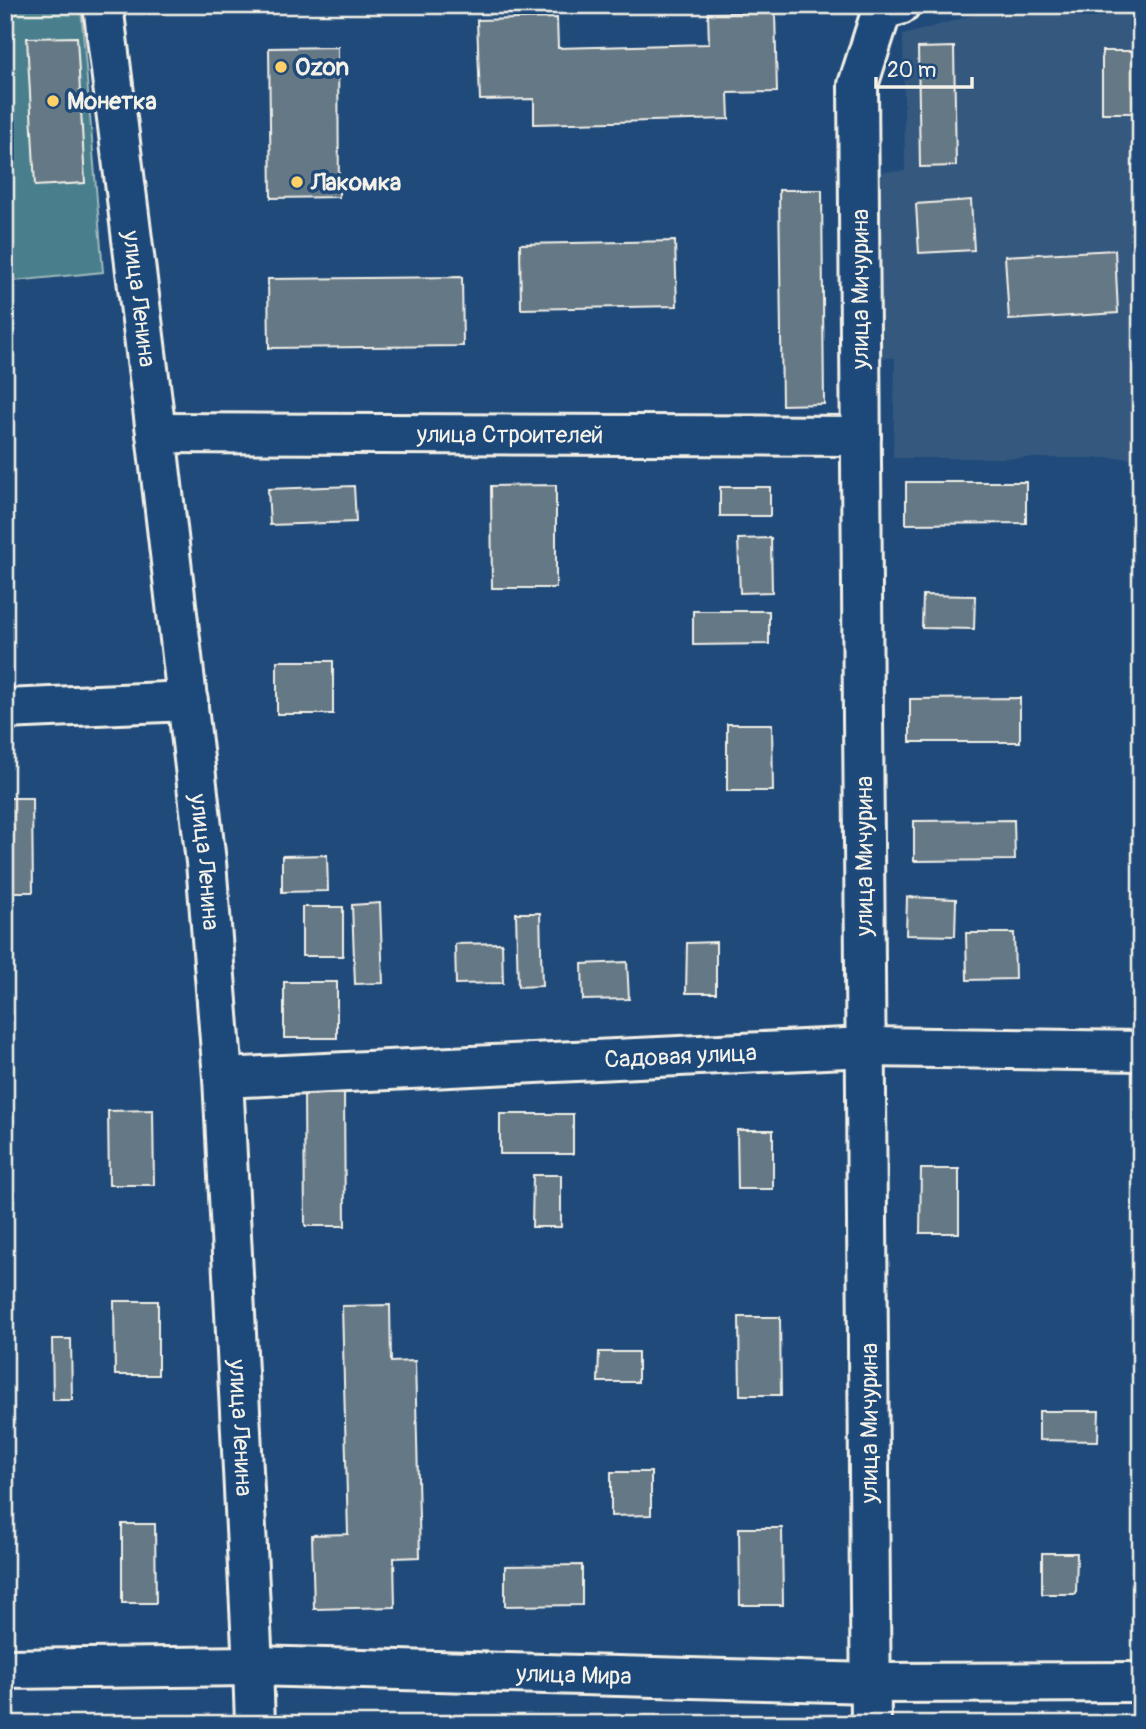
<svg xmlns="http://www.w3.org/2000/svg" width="1146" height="1729" viewBox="0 0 1146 1729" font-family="Pangolin,sans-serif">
<rect width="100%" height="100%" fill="#1f4a7a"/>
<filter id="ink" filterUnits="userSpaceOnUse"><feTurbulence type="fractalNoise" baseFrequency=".0143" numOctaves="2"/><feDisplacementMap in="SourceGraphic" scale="14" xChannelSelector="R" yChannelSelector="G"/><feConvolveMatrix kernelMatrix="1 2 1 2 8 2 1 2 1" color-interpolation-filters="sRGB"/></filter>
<g filter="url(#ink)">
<path fill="#34587e" d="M1009,5H1141V596H1137L1135,458H893L895,358H867L866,172L905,171L903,35Z"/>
<path fill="#4a7f8d" stroke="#9fb8ba" stroke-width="2" d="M5,5H76L81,8L103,272L5,282Z"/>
<path fill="#657886" stroke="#f4f1e8" stroke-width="2" d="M775,12L777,92L728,93L729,119L534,124V99L480,100L477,20L557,18L558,48L709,44L708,13Z
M77,37L85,183L35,186L27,38Z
M338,47L339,197L271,198L269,48Z
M954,47L956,166L920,167L918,48Z
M1102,51H1141V113H1102Z
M779,190H822L824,404L782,405Z
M971,200L974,250L919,253L916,204Z
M675,241L677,306L521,309L520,244Z
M1115,250L1118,313L1009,320L1005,256Z
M462,277L463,346L269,348L268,279Z
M906,482H1026V523L906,524Z
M556,485V588H492L491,486Z
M354,486L356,522L270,525L268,489Z
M720,487H770V516H720Z
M771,538L772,592L740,593L738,539Z
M923,595L975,596L974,629L922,628Z
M693,611H769V644L693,645Z
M277,661H333V714H277Z
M1020,698V742H910V699Z
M727,724H772L773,791H727Z
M5,798H32L33,892H5Z
M1014,820L1015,860L914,861V821Z
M327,855L328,891L282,892V856Z
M907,897L956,899L955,936L906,935Z
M380,903L383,983L355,984L352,905Z
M302,907H343V956H302Z
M516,913H540L542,986L518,987Z
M966,933H1014L1015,979L967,980Z
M716,942V993H686L687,943Z
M502,943L503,983L456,984L455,944Z
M627,962L629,999L583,1000L582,964Z
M284,982H337V1038H284Z
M304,1094H344L345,1226H305Z
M153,1110L154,1185H109L108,1111Z
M500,1114H573V1154H500Z
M737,1130H773V1189H738Z
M921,1169H959V1233H920Z
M533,1175H561V1227H532Z
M114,1301H158V1375H115Z
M390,1305L391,1362L415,1361L420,1557L394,1558L395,1607L314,1609L312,1535L348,1534L342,1306Z
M739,1317H780L781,1395H740Z
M52,1339H71L72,1400H53Z
M599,1352H638V1382H598Z
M1039,1411H1099L1098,1441L1039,1440Z
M611,1472H651V1515L611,1516Z
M122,1524H155L156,1603H122Z
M739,1528H782L783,1605H740Z
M1042,1553H1077L1076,1594H1042Z
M582,1565V1605L505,1606V1566Z"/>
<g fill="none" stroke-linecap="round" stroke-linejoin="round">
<defs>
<g id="minor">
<path id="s1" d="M103,5L156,433L206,862L223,1078L253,1666L255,1724"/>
<path id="s2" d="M156,433L861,436"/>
<path d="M5,709L188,701"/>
<path id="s3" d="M223,1078L866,1047L1141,1051"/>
<path id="s4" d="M5,1669L253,1666L871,1683L1141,1682"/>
<path d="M871,1724L858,85L882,10L900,5"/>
</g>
</defs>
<use href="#minor" stroke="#f4f1e8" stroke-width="44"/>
<use href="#minor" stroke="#1f4a7a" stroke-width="38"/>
</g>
</g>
<g fill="#ffd166" stroke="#1f4a7a" stroke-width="2.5">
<circle cx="281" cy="67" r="7"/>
<circle cx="53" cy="101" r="7"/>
<circle cx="297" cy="182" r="7"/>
</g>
<g text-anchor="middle" stroke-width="7" stroke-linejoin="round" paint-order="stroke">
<g font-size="24" font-weight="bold" fill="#f4f1e8" stroke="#1f4a7a" text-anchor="start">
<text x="295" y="75">Ozon</text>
<text x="67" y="109">Монетка</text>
<text x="311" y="190">Лакомка</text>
</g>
<g font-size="24" fill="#f4f1e8" stroke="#1f4a7a">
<text transform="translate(860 289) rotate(-90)" y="8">улица Мичурина</text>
<text dy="8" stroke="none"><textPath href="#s1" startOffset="296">улица Ленина</textPath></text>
<text dy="8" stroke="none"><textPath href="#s2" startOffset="354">улица Строителей</textPath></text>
<text transform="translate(864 856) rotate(-90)" y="8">улица Мичурина</text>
<text dy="8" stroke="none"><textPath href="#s1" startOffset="863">улица Ленина</textPath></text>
<text dy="8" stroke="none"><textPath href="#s3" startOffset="458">Садовая улица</textPath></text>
<text transform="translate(869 1423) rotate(-90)" y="8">улица Мичурина</text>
<text dy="8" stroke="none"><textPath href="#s1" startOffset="1430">улица Ленина</textPath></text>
<text dy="8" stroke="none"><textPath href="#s4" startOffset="569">улица Мира</textPath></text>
</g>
</g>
<rect width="1146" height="1729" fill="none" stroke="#1f4a7a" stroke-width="28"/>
<rect x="14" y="14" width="1118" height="1701" fill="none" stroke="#f4f1e8" stroke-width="2.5" filter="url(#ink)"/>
<path d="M876 77v10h96v-10" fill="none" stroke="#f4f1e8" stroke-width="3.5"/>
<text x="887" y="77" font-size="21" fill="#f4f1e8" stroke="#1f4a7a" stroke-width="5" paint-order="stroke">20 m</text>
</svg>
